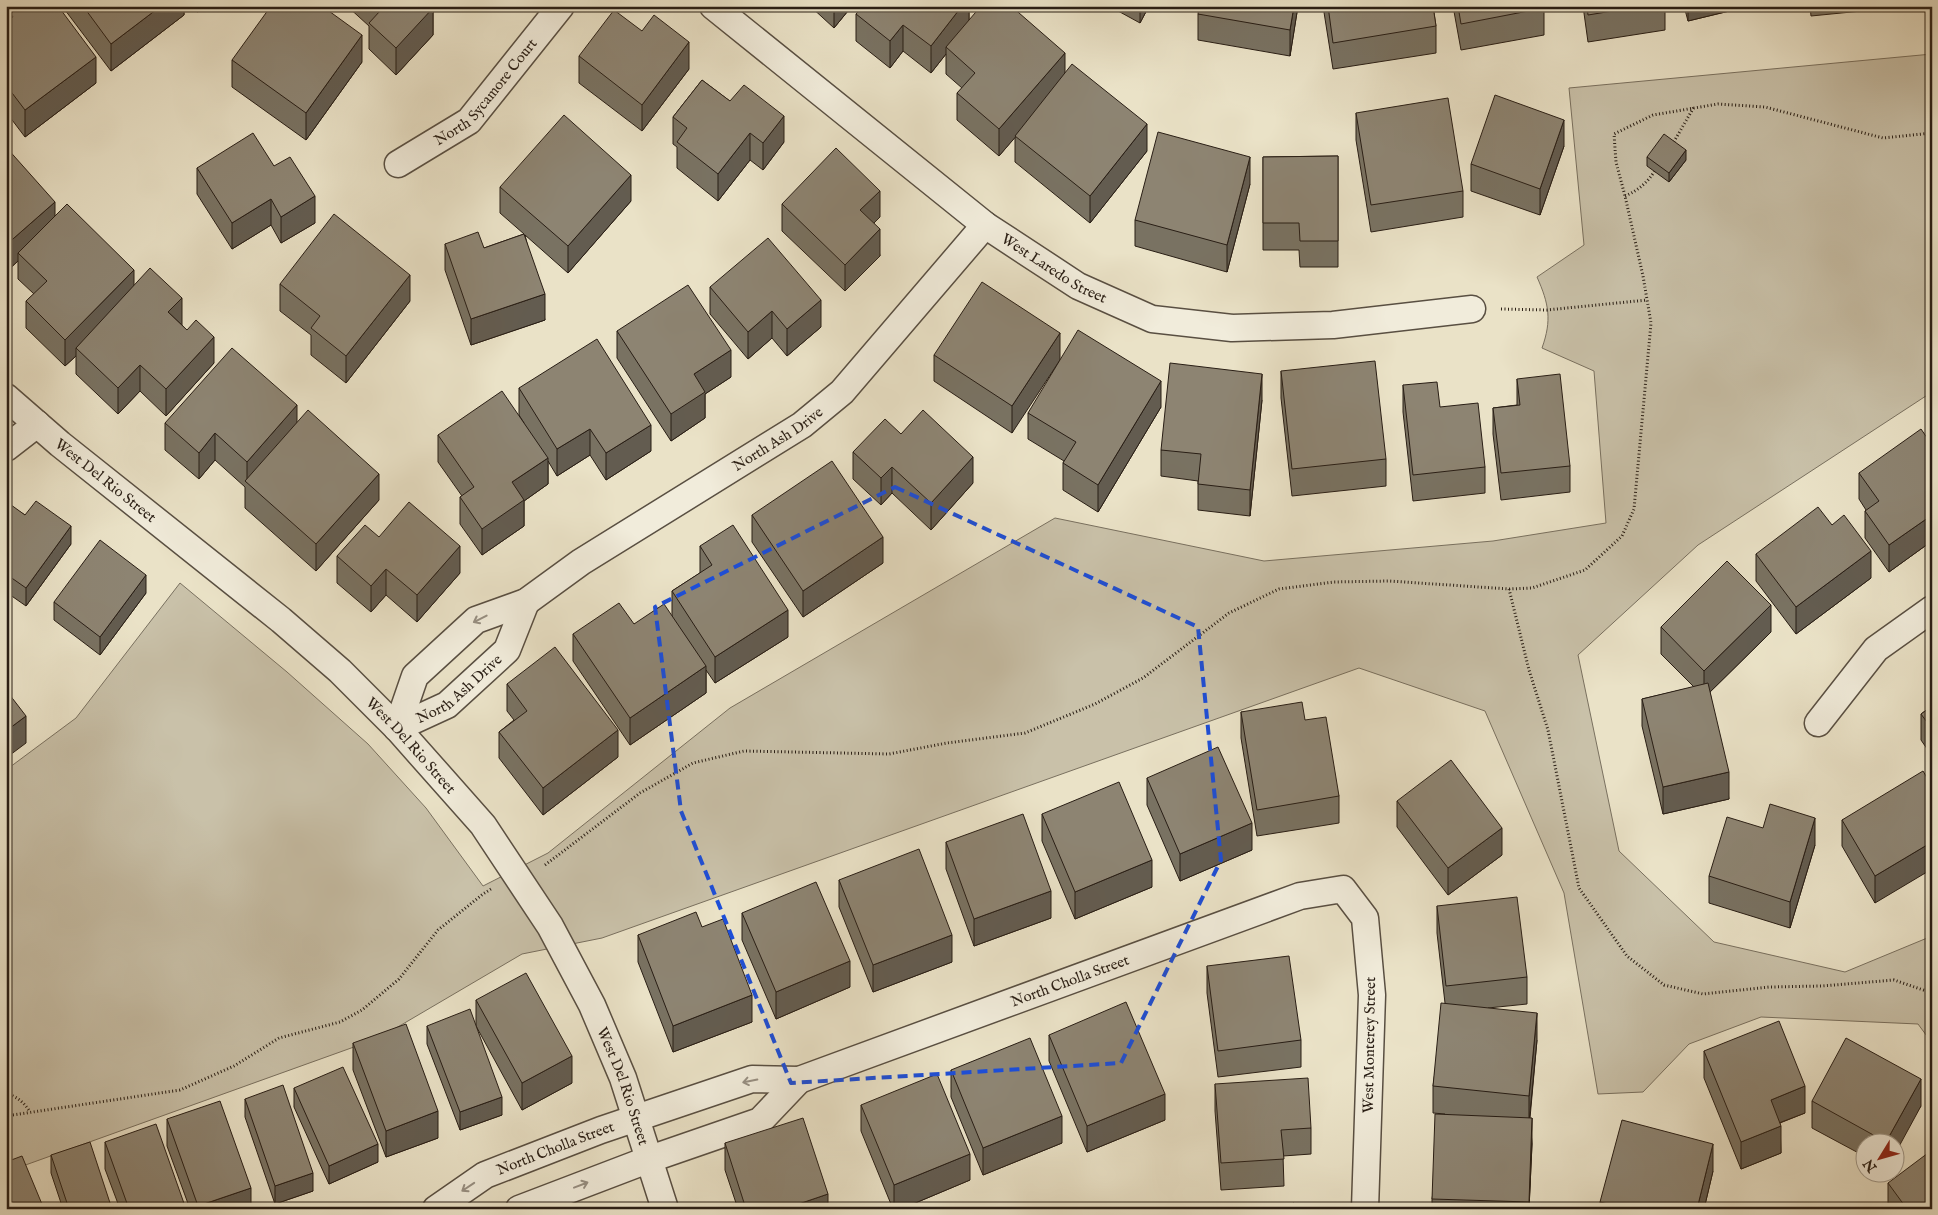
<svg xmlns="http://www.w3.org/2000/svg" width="1938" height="1215" viewBox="0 0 1938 1215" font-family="'IM FELL English',serif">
<rect width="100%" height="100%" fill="#eae2c7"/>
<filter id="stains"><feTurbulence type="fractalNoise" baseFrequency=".004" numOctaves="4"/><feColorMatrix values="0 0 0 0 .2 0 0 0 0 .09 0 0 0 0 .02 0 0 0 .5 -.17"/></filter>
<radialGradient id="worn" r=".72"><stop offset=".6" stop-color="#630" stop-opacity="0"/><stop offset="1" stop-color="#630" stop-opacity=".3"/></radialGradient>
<path fill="#c9c1a9" stroke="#79705f" d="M1932,54V392L1698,545L1578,655L1619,851L1714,942L1845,972L1932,936V1043L1918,1024L1761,1017L1689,1044L1643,1092L1598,1094L1564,893L1485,711L1359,668L602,938L522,954L379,1038L6,1172V770L76,718L180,583L287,672L368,744L426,808L483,886L548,853L730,708L1055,518L1264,561L1493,541L1606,523L1594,371L1542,348C1552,320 1549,304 1537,277L1584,245L1569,88Z"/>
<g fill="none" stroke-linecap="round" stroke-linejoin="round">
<defs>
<g id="minor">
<path id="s1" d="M713,6L985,225L1078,286L1152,319L1232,328L1333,325L1472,309"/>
<path id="s2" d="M398,164L469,121L561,6"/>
<path id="s3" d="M6,397L60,444L281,620L340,671L397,728L483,825L550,926L592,1005L623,1078L665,1209"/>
<path d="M6,448L37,424"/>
<path d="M1818,723L1876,649L1932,609"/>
<path id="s4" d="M397,728L415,676L476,620L526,602L581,562L802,425L842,392L985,225"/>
<path id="s5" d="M397,728L447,705L507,650L526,602"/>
<path id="s6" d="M436,1209L485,1175L601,1130L752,1079L799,1080L1300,896L1343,889L1365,918L1372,995L1365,1209"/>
<path d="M519,1209L650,1159L760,1121L799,1080"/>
</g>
</defs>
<use href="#minor" stroke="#594f42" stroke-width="29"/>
<path stroke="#291e15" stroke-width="3" stroke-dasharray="1 2.5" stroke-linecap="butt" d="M1672,145L1694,107
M1625,196C1639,190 1648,182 1656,169
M1501,309L1547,310L1647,300
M1509,589L1529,670L1548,730L1579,888L1627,956L1664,985L1703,994L1769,987L1822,986L1894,980L1932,993
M545,865L640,793L693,763L744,751L889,754L947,743L1025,733L1095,704L1143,678L1229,613L1279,589L1334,582L1389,581L1509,589L1532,588L1585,570L1622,536L1634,509L1651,323L1643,276L1625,196L1616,162L1614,134L1653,115L1718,104L1765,107L1883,138L1932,133
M6,1093C17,1097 24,1102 30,1112
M6,1116L180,1090L234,1066L279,1038L340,1022L362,1010L399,979L438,930L483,894L491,889"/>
<use href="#minor" stroke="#f1ecdb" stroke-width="26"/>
</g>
<path fill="#797262" stroke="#291e15" d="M6,6L96,83L25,137L6,112Z
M62,6H184V15L111,71Z
M192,6H205L197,12Z
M347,6H439L433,13V35L396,75L369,49V26Z
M810,6H852L834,28Z
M969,6V20L1065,73L1147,151L1090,223L1015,162V137L999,156L957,120V93L962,88L946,74V54L931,73L903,51L890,68L856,41V14Z
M1109,6H1149L1140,23Z
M1298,6L1290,56L1198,40V14Z
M1323,6H1433L1436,26V53L1333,69Z
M1453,6H1544V35L1461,50Z
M1583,6H1665V30L1588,42Z
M1684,6H1750L1688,21Z
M1810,6H1892V8L1811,16Z
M1916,6H1932V7L1916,8Z
M642,31L689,69L642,131L579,83V56Z
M232,60L362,62L306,140L232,87Z
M702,80L784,142L763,170L750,160L718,201L677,168V147L673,144V117Z
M1356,113L1463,191V217L1371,232L1356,140Z
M1564,146L1540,215L1471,191V164Z
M6,147L55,216L134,286L182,325L214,363L166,416L140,391L118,414L76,374V356L65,366L26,328V301L34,294L18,279V261L6,272Z
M1338,156V267H1300L1299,250H1263V157Z
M1647,157L1686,160L1669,182L1647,166Z
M274,166L315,223L281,243L271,225L232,249L197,194V168Z
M1250,184L1227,272L1135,246V220Z
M500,187L631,201L568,273L525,235L545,320L471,345L445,270V244L484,248L524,234L500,213Z
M782,204L880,217L874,223L880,256L845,291L782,231Z
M280,284L410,301L346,383L311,355V335L280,311Z
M710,287L821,327L787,356L772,338L748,359L710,314Z
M617,331L731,377L705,394V418L671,441L617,358Z
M1060,333L1012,433L934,381V355Z
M1281,371L1386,459V486L1292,496L1281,398Z
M1517,379L1570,466V492L1501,500L1493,434V408L1517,405Z
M1403,385L1440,407L1485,467V493L1413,501L1403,412Z
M519,388L651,451L606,480L590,455L557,476L548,461V484L524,501V526L482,555L460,524V497L462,496L438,462V435L524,423L519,415Z
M1262,400L1250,516L1198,510V481L1161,476V450Z
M1161,407L1098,512L1063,490V463L1064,461L1028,439V413Z
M165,423H297L379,500L316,571L245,508V487L215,460L199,479L165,450Z
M901,434L973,483L931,530L892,493L881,505L853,479V452Z
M1932,445V541L1889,572L1865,538V511L1866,510L1859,499V473Z
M6,503L71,544L26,606L6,592Z
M752,515L883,563L803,617L752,542Z
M379,537L460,573L417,622L386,595L371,612L337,583V556Z
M700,546L788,637L715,683L706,670V693L630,745L573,661V634L634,624L672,616V591L700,573Z
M1756,554L1871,578L1796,634L1756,581Z
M146,593L100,655L54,620V602Z
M1661,627L1771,632L1710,692L1729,799L1663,814L1642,726V699L1694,687L1661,654Z
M507,684L618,757L543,815L499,758V732L514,720L507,711Z
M1932,706V756L1921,740V714Z
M1241,712L1305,720L1339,796V823L1257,836L1241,738Z
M1147,778L1252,850L1180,881L1147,805Z
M1932,786L1875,903L1842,846V820Z
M1397,801L1502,855L1448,895L1397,827Z
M1042,814L1152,887L1075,919L1042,841Z
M946,842L1051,918L974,946L946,869Z
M1815,845L1790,928L1709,903V876Z
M839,880L952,962L873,992L839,907Z
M1437,906L1527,977V1004L1488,1008L1537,1040L1530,1118L1532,1144L1529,1209H1432V1199L1445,1114L1433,1113V1086L1445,1003L1437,933Z
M742,913L850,987L776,1019L742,940Z
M702,927L752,1022L673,1052L638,962V935Z
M1207,966L1301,1040V1067L1218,1077L1207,993Z
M476,1000L572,1083L522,1110L476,1026Z
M427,1026L502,1115L460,1130L427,1044Z
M1049,1035L1165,1120L1087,1152L1049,1061Z
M353,1043L438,1138L386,1157L353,1070Z
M1704,1051L1805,1113L1780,1123L1781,1153L1741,1169L1704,1078Z
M951,1070L1062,1143L983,1175L951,1097Z
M1215,1084L1311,1128V1154L1283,1156L1284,1186L1221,1190L1215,1111Z
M294,1088L378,1162L329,1184L294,1107Z
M245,1099L313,1191L275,1204L245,1117Z
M1812,1101L1921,1106L1896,1142H1866V1157L1812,1128Z
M861,1105L970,1180L901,1209H893L861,1131Z
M167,1119L251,1209H190L167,1146Z
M105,1142L186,1209H120L105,1169Z
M725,1143L828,1209H738L725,1170Z
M51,1155L112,1209H63L51,1173Z
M1713,1171L1704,1209H1600V1202Z
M1888,1183L1932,1209H1888Z"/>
<path fill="#635c50" stroke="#291e15" d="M161,6H184V15L111,71V44Z
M197,6H205L197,12Z
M422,6H439L433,13V35L396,75V48Z
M834,6H852L834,28Z
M962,6H969V24L946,47V54L931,73V46Z
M1140,6H1149L1140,23Z
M1294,6H1298L1290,56V30Z
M1688,6H1750L1688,21Z
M903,25V51L890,68V41Z
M362,35V62L306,140V113Z
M689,42V69L642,131V105Z
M1065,53V80L999,156V129Z
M96,57V83L25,137V110Z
M784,116V142L763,170V143Z
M1564,120V146L1540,215V189Z
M1147,124V151L1090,223V196Z
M750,133V160L718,201V174Z
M1686,150V160L1669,182V173Z
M1250,157V184L1227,272V245Z
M631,175V201L568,273V246Z
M880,191V217L860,237V210Z
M315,196V223L281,243V217Z
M271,199V225L232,249V223Z
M55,202V229L18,253V261L6,272V245Z
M880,229V256L845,291V265Z
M134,270V297L76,348V356L65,366V340Z
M410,275V301L346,383V356Z
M545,294V320L471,345V319Z
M182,298V325L168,312Z
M821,300V327L787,356V329Z
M772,311V338L748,359V332Z
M1060,333V360L1012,433V406Z
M214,337V363L166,416V389Z
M731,350V377L705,394V418L671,441V414L694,374Z
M140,365V391L118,414V388Z
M1262,374V400L1250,516V490Z
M1161,381V407L1098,512V485Z
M297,405V431L247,483V462Z
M651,425V451L606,480V453Z
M590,429V455L557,476V449Z
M215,433V460L199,479V453Z
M973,457V483L931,530V503Z
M548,458V484L524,501V526L482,555V529L512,482Z
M892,467V493L881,505V478Z
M379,474V500L316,571V544Z
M1932,515V541L1889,572V545Z
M71,526V544L26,606V588Z
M883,537V563L803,617V591Z
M460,546V573L417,622V595Z
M1871,551V578L1796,634V607Z
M386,569V595L371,612V586Z
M146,575V593L100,655V637Z
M1771,605V632L1704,698V671Z
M788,610V637L715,683V657Z
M706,666V693L630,745V718Z
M26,716V743L6,758V731Z
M618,730V757L543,815V788Z
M1729,772V799L1663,814V787Z
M1815,818V845L1790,928V902Z
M1252,823V850L1180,881V854Z
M1502,828V855L1448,895V868Z
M1932,842V869L1875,903V876Z
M1152,860V887L1075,919V892Z
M1051,891V918L974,946V919Z
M952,935V962L873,992V965Z
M850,961V987L776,1019V992Z
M752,995V1022L673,1052V1026Z
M1537,1013V1040L1529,1123V1096Z
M572,1056V1083L522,1110V1083Z
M1921,1079V1106L1896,1152V1142H1886Z
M1805,1086V1113L1771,1126V1100Z
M1165,1094V1120L1087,1152V1126Z
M502,1097V1115L460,1130V1112Z
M438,1111V1138L386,1157V1131Z
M1062,1116V1143L983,1175V1148Z
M1532,1118V1144L1529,1209Z
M1781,1126V1153L1741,1169V1142Z
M378,1144V1162L329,1184V1166Z
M1713,1144V1171L1704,1209H1697Z
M970,1154V1180L901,1209H894V1185Z
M313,1173V1191L275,1204V1186Z
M251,1188V1209H198V1206Z
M828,1194V1209H784Z"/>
<path fill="#8d8472" stroke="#291e15" d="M6,6H58L96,57L25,110L6,85V22L13,17L6,8Z
M83,6H161L111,44Z
M271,6H322L362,35L306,113L232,60Z
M375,6H431L433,8L396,48L369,23L380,11Z
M863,6H962L931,46L903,25L890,41L856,14Z
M981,6H1011L1065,53L999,129L957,93L975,73L946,47Z
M1199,6H1294L1290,30L1198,14Z
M1328,6H1433L1436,26L1333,43Z
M1458,6H1544V8L1461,24Z
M1587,6H1643L1588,15Z
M614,10L642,31L654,15L689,42L642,105L579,56Z
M1072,64L1147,124L1090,196L1015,136Z
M702,80L730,101L744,85L784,116L763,143L750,133L718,174L677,142L687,128L673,117Z
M1495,95L1564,120L1540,189L1471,164Z
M1448,98L1463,191L1371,205L1356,113Z
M564,115L631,175L568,246L500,187Z
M1158,132L1250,157L1227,245L1135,220Z
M253,133L274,166L290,157L315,196L281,217L271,199L232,223L197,168Z
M1664,134L1686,150L1669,173L1647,157Z
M6,147L55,202L6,245Z
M836,148L880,191L860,210L880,229L845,265L782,204Z
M1338,156V241H1300L1299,223H1263V157Z
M67,204L134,270L65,340L26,301L47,281L18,253Z
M334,214L410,275L346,356L311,328L320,316L280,284Z
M478,232L484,248L524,234L545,294L471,319L445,244Z
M768,238L821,300L787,329L772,311L748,332L710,287Z
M150,268L182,298L168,312L187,330L196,320L214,337L166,389L140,365L118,388L76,348Z
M982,282L1060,333L1012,406L934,355Z
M688,285L731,350L694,374L705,392L671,414L617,331Z
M1078,330L1161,381L1098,485L1063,463L1076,442L1028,413Z
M597,339L651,425L606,453L590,429L557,449L519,388Z
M232,348L297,405L247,462L215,433L199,453L165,423Z
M1375,361L1386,459L1292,469L1281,371Z
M1170,363L1262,374L1250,490L1198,484L1201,454L1161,450Z
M1560,374L1570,466L1501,473L1493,408L1520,405L1517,379Z
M1437,382L1440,407L1478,403L1485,467L1413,475L1403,385Z
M502,391L548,458L512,482L524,500L482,529L460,497L474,487L438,435Z
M308,410L379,474L316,544L245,481Z
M923,410L973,457L931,503L892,467L881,478L853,452L885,419L901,434Z
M1921,429L1932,445V515L1889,545L1865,511L1879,501L1859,473Z
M832,461L883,537L803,591L752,515Z
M36,501L71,526L26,588L6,574V503L7,502L25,515Z
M409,502L460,546L417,595L386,569L371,586L337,556L365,525L379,537Z
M1818,507L1832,525L1844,515L1871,551L1796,607L1756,554Z
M733,525L788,610L715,657L672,591L712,565L700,546Z
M100,540L146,575L100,637L54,602Z
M1727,561L1771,605L1704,671L1661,627Z
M619,603L634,624L664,604L706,666L630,718L573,634Z
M555,647L618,730L543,788L499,732L527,711L507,684Z
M1708,683L1729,772L1663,787L1642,699Z
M6,690L26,716L6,731Z
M1302,702L1305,720L1326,717L1339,796L1257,810L1241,712Z
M1932,706V729L1921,714Z
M1218,747L1252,823L1180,854L1147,778Z
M1451,760L1502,828L1448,868L1397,801Z
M1923,771L1932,786V842L1875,876L1842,820Z
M1119,782L1152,860L1075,892L1042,814Z
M1770,804L1815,818L1790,902L1709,876L1727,817L1763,828Z
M1023,814L1051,891L974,919L946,842Z
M919,849L952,935L873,965L839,880Z
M816,882L850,961L776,992L742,913Z
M1517,897L1527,977L1446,986L1437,906Z
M696,912L702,927L723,919L752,995L673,1026L638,935Z
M1289,956L1301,1040L1218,1051L1207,966Z
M526,973L572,1056L522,1083L476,1000Z
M1126,1002L1165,1094L1087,1126L1049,1035Z
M1441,1003L1537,1013L1529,1096L1433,1086Z
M470,1009L502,1097L460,1112L427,1026Z
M1779,1021L1805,1086L1771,1100L1781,1126L1741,1142L1704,1051Z
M406,1024L438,1111L386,1131L353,1043Z
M1030,1038L1062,1116L983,1148L951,1070Z
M1846,1038L1921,1079L1886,1142L1812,1101Z
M343,1067L378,1144L329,1166L294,1088Z
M937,1074L970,1154L894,1185L861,1105Z
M1308,1078L1311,1128L1281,1130L1284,1159L1221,1163L1215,1084Z
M283,1085L313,1173L275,1186L245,1099Z
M220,1101L251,1188L198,1206L167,1119Z
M1435,1114L1532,1118L1529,1202L1432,1199Z
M803,1118L828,1194L784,1209H746L725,1143Z
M1622,1120L1713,1144L1697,1209H1628L1600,1202Z
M156,1124L186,1209H129L105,1142Z
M90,1142L112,1209H69L51,1155Z
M1932,1150V1209H1907L1888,1183Z
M22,1156L44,1209H6V1162Z
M1294,1203L1296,1209H1279Z"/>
<defs><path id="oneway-shaft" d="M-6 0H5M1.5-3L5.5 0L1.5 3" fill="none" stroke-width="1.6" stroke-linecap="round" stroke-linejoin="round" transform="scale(1.25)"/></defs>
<g stroke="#978f82">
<use href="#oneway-shaft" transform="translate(480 619) rotate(153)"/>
<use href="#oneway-shaft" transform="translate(750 1081) rotate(169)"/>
<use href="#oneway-shaft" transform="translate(581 1185) rotate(-21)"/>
<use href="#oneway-shaft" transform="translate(468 1187) rotate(146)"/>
</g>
<path fill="none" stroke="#1d4ed8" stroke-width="4" stroke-dasharray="10 6" stroke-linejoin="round" d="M895,487L1198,627L1221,860L1121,1063L791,1083L681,811L655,607Z"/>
<g text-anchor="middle" stroke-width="4" stroke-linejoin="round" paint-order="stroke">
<g font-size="15" fill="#291e15" stroke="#f1ecdb">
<text dy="5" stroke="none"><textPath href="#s2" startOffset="115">North Sycamore Court</textPath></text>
<text dy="5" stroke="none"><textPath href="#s1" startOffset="431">West Laredo Street</textPath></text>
<text dy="5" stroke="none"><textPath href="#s4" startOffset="491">North Ash Drive</textPath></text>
<text dy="5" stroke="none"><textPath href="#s3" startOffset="130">West Del Rio Street</textPath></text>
<text dy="5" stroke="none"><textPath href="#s5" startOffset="74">North Ash Drive</textPath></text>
<text dy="5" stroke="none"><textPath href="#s3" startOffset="535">West Del Rio Street</textPath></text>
<text dy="5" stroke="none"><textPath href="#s6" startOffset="679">North Cholla Street</textPath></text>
<text transform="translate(1369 1045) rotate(-89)" y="5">West Monterey Street</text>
<text dy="5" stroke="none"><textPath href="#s3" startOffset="940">West Del Rio Street</textPath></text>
<text dy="5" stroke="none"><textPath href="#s6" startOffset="135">North Cholla Street</textPath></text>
</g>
</g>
<rect width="1938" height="1215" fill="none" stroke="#eae2c7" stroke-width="25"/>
<rect x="8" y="8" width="1923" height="1200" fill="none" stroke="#291e15" stroke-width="2.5"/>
<rect x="12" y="12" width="1913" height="1190" fill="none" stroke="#291e15"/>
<g transform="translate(1880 1158) rotate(233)"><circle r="24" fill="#f1ecdb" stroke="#a19a8c"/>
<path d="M0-4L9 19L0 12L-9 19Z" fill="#8f2418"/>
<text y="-8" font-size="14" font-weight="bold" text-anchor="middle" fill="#291e15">N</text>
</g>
<rect width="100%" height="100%" filter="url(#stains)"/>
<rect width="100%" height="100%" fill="url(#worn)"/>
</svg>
